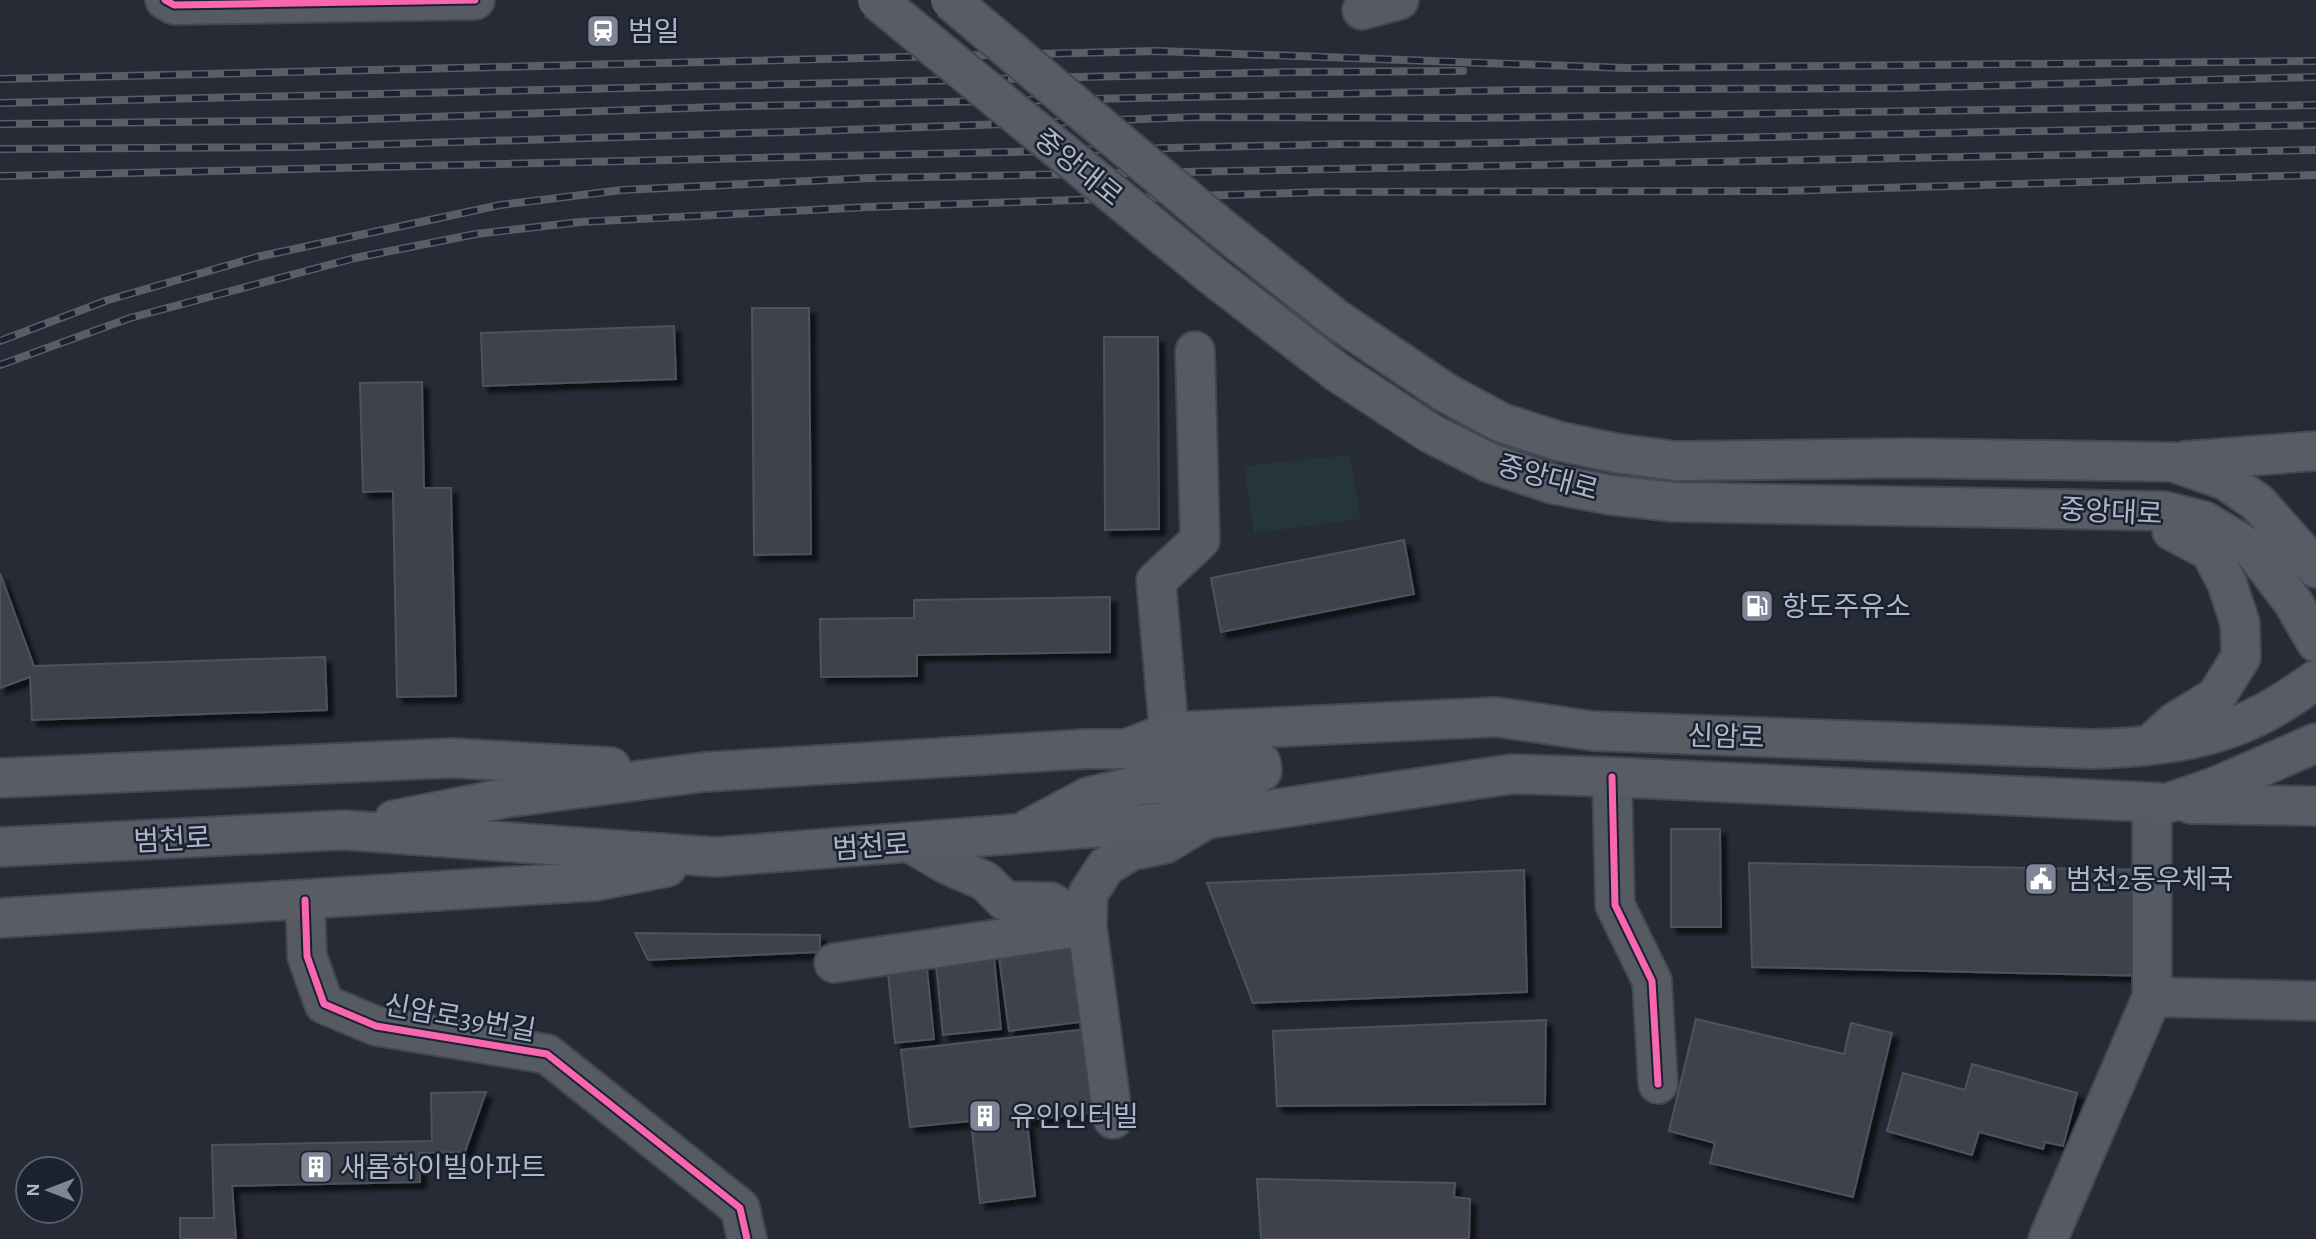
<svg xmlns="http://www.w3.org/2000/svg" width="2316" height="1239" viewBox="0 0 2316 1239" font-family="'Alegreya Sans','Noto Sans KR',sans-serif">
<defs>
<filter id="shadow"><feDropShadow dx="6" dy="6" stdDeviation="2" flood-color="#0009"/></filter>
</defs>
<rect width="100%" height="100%" fill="#272b35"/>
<path fill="#24353b" d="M1350,455L1361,519L1254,533L1244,466Z"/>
<path fill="#3f424b" stroke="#4e535d" stroke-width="2" filter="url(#shadow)" d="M752,308H809L811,554L754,555Z
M674,326L676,379L483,386L481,333Z
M1104,337H1158L1159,529L1105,530Z
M422,382L424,488H451L456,696L397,697L393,491L363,492L360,383Z
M1404,540L1414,594L1221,632L1211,578Z
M0,573L34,666L325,657L327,710L32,720L30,677L0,688Z
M1110,597V652L917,655V676L821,677L820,619L914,618V600Z
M1671,829H1720L1721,927H1671Z
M1749,863L2152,870L2148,976L1752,967Z
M1524,870L1527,992L1253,1003L1207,883Z
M635,933L820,935V952L648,960Z
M1069,940L1081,1022L1009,1031L998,950Z
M993,947L1001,1029L943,1035L935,953Z
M926,959L934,1039L895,1043L887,963Z
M1696,1019L1844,1054L1851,1023L1892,1033L1853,1197L1710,1163L1715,1143L1669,1131Z
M1546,1020L1545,1104L1277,1106L1273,1031Z
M1088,1029L1097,1112L1027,1120L1035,1196L980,1203L971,1121L910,1127L901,1050Z
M1972,1064L2077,1093L2063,1146L2045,1142L2043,1149L1979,1132L1972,1155L1887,1131L1903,1073L1965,1090Z
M486,1092L465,1152L419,1153L420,1182L232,1186L236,1239H180V1218H214L212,1145L432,1141L431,1093Z
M1257,1179L1455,1183L1454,1197L1470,1199L1469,1239H1261Z"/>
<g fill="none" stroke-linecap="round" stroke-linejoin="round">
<defs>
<path id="minor" d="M165,0L174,5L475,0
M1362,10L1399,0
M1169,732L1156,581L1200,540L1195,351
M1612,777L1615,905L1652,981L1658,1084
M912,844L946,864L985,881L1005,901L1051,902L1087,926L1088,894L1106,866L1131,851L1165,844L1207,819
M305,900L307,956L324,1004L376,1026L547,1054L740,1208L747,1239
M834,963L1087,926L1113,1119
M2152,997L2316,1001
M2048,1239L2152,997V803"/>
<path id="major" d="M1615,453L1676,461L1909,458L2173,462L2227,481L2258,503L2316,568
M2185,461L2316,451
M1610,495L1674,502L2164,511L2204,521L2253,550L2293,602L2316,642
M2151,744L2175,722L2216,697L2241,657L2240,623L2227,583L2210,551L2172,531
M1126,749L1169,732L1496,717L1593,731L2093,749C2154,747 2212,741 2266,712C2283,703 2300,691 2316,680
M0,778L451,758L611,767
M2191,804L2316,806
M394,820L505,798L704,772L1085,749H1126L1179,759L1247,756L1261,763L1262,771L1247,780L1140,785L1088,797L1030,828
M0,847L344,830L715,857L1207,819L1512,774L1612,777L2168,803L2217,786L2316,743
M0,918L596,881L667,867"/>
</defs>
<use href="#minor" stroke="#42464e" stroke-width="42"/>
<use href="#major" stroke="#444852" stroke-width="42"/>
<use href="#minor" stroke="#565a63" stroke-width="38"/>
<use href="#major" stroke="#595c65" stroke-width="38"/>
<defs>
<path id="rail" d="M0,79L1157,51L1625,68L2316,61
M0,103L1292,72L1463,71
M0,124L341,120L746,106L1520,90L1898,88L2316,77
M0,149L292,147L817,131L1196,117L1470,118L2316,105
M0,176L1339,144H1441L2316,125
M0,341L108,300L257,257L500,205L622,190L870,178L2316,150
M0,365L130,318L355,258L476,234L580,222L868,207L1320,192L1781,191L2316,175"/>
</defs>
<use href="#rail" stroke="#5a5e66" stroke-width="8"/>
<use href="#rail" stroke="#1a2130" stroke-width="5" stroke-dasharray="16" stroke-linecap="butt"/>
<defs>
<path id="major-bridge" d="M877,0L1214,277L1337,372L1430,433L1490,463L1553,484L1610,495
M950,0L1219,226L1336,319L1446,393L1502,423L1558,441L1615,453"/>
</defs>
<use href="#major-bridge" stroke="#444852" stroke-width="42" stroke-linecap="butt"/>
<use href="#major-bridge" stroke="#595c65" stroke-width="38"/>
<defs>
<path id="cycleway" d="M165,0L174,5L475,0
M1612,777L1615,905L1652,981L1658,1084
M305,900L307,956L324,1004L376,1026L547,1054L740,1208L747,1239"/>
</defs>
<use href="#cycleway" stroke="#1a2130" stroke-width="11"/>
<use href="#cycleway" stroke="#f766af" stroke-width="7"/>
</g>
<defs>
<symbol id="station-square" viewBox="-11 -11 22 22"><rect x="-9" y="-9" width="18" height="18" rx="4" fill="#7f8594" stroke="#1a2130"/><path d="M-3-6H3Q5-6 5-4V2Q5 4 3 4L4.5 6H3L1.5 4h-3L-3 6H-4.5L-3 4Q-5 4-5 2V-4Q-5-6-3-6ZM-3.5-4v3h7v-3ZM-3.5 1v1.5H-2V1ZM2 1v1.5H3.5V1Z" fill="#fff"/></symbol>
<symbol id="fuel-square" viewBox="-11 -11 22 22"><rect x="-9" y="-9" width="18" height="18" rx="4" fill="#7f8594" stroke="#1a2130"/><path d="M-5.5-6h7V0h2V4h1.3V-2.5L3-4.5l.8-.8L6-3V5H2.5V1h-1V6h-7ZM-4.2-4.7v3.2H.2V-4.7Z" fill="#fff"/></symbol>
<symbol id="civic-square" viewBox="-11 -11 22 22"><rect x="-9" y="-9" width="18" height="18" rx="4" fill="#7f8594" stroke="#1a2130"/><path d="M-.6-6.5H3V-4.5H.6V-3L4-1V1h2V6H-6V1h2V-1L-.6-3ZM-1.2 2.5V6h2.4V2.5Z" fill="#fff"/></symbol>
<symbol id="building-square" viewBox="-11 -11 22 22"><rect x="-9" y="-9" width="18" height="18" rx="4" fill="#7f8594" stroke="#1a2130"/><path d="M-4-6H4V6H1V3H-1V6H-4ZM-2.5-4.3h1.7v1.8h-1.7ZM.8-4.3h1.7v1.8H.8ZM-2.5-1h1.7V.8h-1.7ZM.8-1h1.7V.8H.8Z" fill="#fff"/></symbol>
</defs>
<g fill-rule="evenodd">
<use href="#station-square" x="584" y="12" width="38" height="38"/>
<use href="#fuel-square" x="1738" y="587" width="38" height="38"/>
<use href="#civic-square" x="2022" y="860" width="38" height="38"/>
<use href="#building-square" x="966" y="1097" width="38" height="38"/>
<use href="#building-square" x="297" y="1148" width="38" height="38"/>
</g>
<g text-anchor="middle" stroke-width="5" stroke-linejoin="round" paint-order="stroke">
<g font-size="28" fill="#afb6c7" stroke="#1a2130" text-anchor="start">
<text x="628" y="41">범일</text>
<text x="1782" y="616">항도주유소</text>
<text x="2066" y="889">범천2동우체국</text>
<text x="1010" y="1126">유인인터빌</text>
<text x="340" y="1177">새롬하이빌아파트</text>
</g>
<g font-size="28" fill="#afb6c7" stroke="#1a2130">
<text transform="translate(1079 167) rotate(39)" y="10">중앙대로</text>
<text transform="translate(1548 477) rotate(15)" y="10">중앙대로</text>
<text transform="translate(2111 511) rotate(3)" y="10">중앙대로</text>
<text transform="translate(1726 736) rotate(2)" y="10">신암로</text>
<text transform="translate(172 839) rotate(-3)" y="10">범천로</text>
<text transform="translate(871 846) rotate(-4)" y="10">범천로</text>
<text transform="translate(460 1017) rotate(10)" y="10">신암로39번길</text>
</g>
</g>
<g transform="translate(49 1190) rotate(270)"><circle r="33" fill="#1a2130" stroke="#565d6c" stroke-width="2"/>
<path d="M0-5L12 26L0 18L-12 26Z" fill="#7f8594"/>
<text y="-10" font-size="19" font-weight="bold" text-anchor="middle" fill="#afb6c7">N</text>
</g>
</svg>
